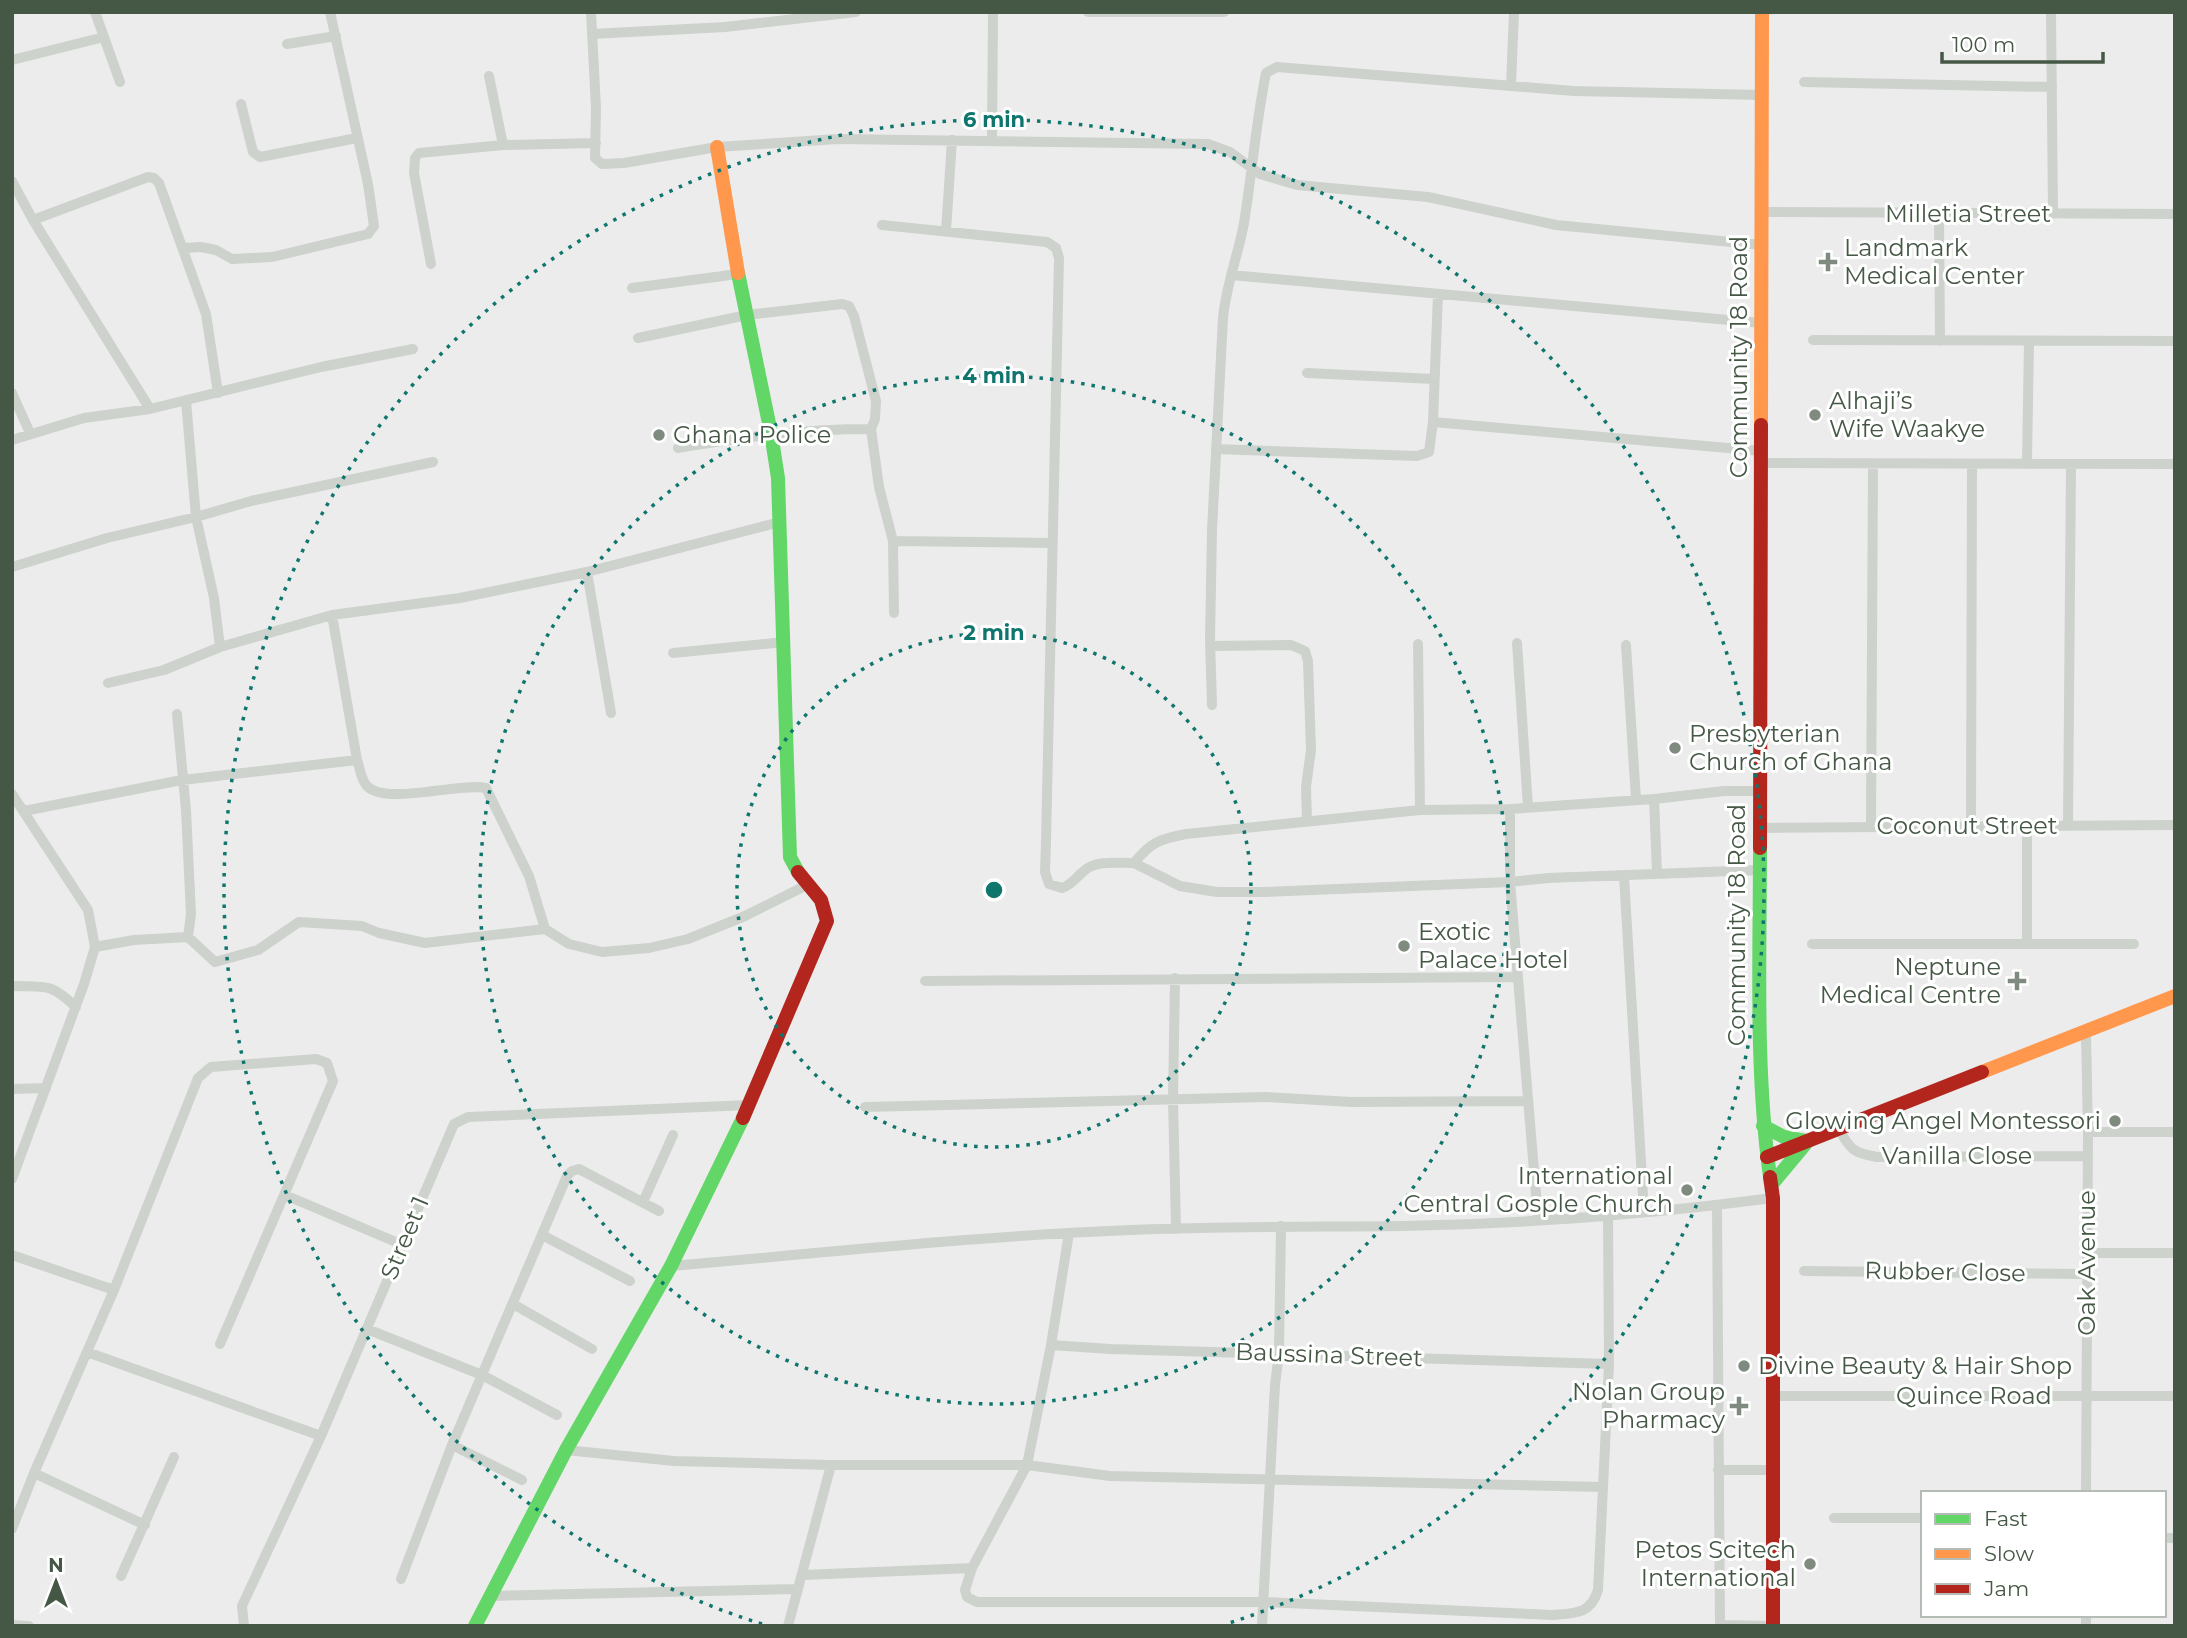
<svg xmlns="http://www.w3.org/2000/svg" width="2187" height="1638" viewBox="0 0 2187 1638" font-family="Montserrat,sans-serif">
<rect width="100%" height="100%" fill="#edeced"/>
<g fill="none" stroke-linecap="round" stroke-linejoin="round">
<path stroke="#cdd2cd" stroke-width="10" d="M95,12L120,82
M591,12L596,108L595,158L602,164L624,163L717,147L838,139L1208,144L1230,152L1260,174L1297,185L1428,197L1556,225L1762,245
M1088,12H1224
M2051,12L2053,214
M592,34L725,27L856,12
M287,44L336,36
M12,60L104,37
M489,76L503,145
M1804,82L2052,87
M1511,86L1514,12
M241,104L253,152L260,157L357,138
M992,140L993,12
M12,181L33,220L150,409
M1762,212L2175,214
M1939,214L1940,341
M33,220L148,177L154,178L159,183L206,314L218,393
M882,225L1047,242L1056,248L1059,258L1046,842L1045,872L1049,884L1062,888C1073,884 1075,878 1084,871C1095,860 1119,863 1134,863C1151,842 1160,839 1186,834L1420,810L1510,809L1654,799L1724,791H1759
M946,231L952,140
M183,248L201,247L216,250L232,259L272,257L368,234L374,226L368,184L330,12
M431,264L414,173L415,158L419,153L503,145L596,143
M1231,275L1762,323
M632,288L738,274
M638,338L747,315L842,304L849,306L854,316L876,401L875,419L871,429L879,487L893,541L894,613
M1813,340L2175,341
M1307,373L1434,379
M12,393L30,433
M186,401L196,517L214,598L220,647
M1433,422L1762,451
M12,440L84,418L150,409L321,367L413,349
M678,448C746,437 803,429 871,429
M1216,449L1417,456L1429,452L1433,422L1438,294
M1762,463L2175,464
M2027,463L2029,341
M893,541L1051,543
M12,567L107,538L196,517L251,501L433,462
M587,572L611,713
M332,615L357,760C360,768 361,780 367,786C386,806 459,782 486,788L529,876L545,929
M1517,643L1528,807
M1418,644L1420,810
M1626,645L1636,799
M1212,646L1291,645L1305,651L1308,661L1311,750L1306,787L1307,821
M673,653L784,642
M108,683L164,670L220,647L332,615L460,598L587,572L780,522
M1212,705L1210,640L1212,530L1223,318C1226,285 1238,256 1244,223C1252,173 1256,122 1266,73L1277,67L1574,91L1762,95
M177,714L186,810L191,914L188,937
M12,794L88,910L95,947L84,984L12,1179
M1654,799L1657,873
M1510,809V882L1538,1219
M24,811L182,780L357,760
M1971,825L1972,464
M2027,825V944
M2068,825L2071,464
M1871,826L1873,464
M1760,828L2175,825
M1134,863L1180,886L1217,892H1263L1510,882L1548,878L1760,870
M1624,876L1644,1212
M1812,944H2134
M95,947L134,940L188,937L215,962L258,950L299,922L362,926L379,933L425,943L545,929L569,944L602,952L649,948L688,939L745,916L809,884
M1175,978L1173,1099L1176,1229
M925,981L1517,977
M12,986C46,987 49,982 76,1007
M2086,1032L2088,1132L2086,1493
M12,1089L46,1088
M865,1107L1266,1097L1352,1102L1528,1101
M1839,1129C1850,1150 1854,1153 1877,1157L2087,1156
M2088,1132H2175
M285,1195L403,1245
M643,1202L673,1135
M1717,1205L1720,1626
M1069,1233L1051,1345L1027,1465L972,1568L965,1590L967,1597L977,1602H1263L1553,1615C1575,1613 1591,1614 1598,1590L1609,1364L1608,1214
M542,1235L630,1281
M2087,1253H2175
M12,1255L114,1290
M671,1266C824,1253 977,1236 1131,1230C1221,1226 1312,1227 1403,1226C1526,1224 1651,1214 1773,1198
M1804,1271L2087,1274
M513,1304L592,1349
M367,1329L482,1375L557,1415
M1051,1345L1110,1349L1609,1364
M87,1352L321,1436
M1772,1396H2175
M452,1445L522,1480
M566,1450L674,1461L831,1465H1027L1110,1476L1603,1487
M1718,1470H1772
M34,1473L145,1525
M1834,1518H1923
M12,1529L34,1473L114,1290L198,1078L211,1067L316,1059L327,1063L333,1081L220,1344
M2164,1538H2175
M803,1575L972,1568
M121,1576L174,1457
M401,1579L452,1445L567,1176L572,1171L579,1169L659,1211
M489,1596L798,1589
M2086,1615V1626
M12,1625L29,1626
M1720,1625L1773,1626
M244,1626L242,1606L321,1436L454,1124L468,1117L749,1105
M788,1626L831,1465
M1262,1626L1275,1385L1279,1353L1281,1226"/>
<path stroke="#63d668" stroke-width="14" d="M738,273L771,433L778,478L790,857L798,872
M1760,848C1760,958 1755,1068 1770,1177
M1763,1126L1784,1137L1806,1141
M1772,1184L1807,1142
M475,1626L566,1450L671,1266L743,1118"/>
<path stroke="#ff974d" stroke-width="14" d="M717,147L738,273
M1761,425L1762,12
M1982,1072L2175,996"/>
<path stroke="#b3261e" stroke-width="14" d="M1760,848L1761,425
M743,1118L827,921L821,900L798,872
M1767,1157L1982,1072
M1770,1177L1773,1198V1626"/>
</g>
<g fill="none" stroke="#0f766e" stroke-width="3.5" stroke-dasharray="3.5 7">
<circle cx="994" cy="890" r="257"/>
<circle cx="994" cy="890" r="514"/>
<path d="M762 1624A770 770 0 1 1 1226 1624"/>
</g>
<g fill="#808b80" stroke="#fff" stroke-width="2.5">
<path d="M1824.5 251.5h7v7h7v7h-7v7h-7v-7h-7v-7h7z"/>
<circle cx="1815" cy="415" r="7"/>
<circle cx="659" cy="435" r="7"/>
<circle cx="1675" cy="748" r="7"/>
<circle cx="1404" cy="946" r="7"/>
<path d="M2013.5 970.5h7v7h7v7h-7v7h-7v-7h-7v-7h7z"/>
<circle cx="2115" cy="1121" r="7"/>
<circle cx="1687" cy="1190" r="7"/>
<circle cx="1744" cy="1366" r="7"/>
<path d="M1735.5 1395.5h7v7h7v7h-7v7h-7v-7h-7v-7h7z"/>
<circle cx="1810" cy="1564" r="7"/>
</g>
<g text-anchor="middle" stroke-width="6" stroke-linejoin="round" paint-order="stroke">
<g font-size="24" fill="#455745" stroke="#fff">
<text x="1968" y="222">Milletia Street</text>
<text transform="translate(1739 357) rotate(-90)" y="8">Community 18 Road</text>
<text x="1967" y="834">Coconut Street</text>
<text transform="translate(1737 925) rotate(-90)" y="8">Community 18 Road</text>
<text x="1957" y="1164">Vanilla Close</text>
<text transform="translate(405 1238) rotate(-67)" y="8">Street 1</text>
<text transform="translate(2087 1263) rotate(-90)" y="8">Oak Avenue</text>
<text transform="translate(1945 1272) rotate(1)" y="8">Rubber Close</text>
<text transform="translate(1329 1355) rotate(2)" y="8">Baussina Street</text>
<text x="1974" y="1404">Quince Road</text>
</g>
<g font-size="24" fill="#455745" stroke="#fff" text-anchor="start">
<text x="1844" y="256">Landmark<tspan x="1844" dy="28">Medical Center</tspan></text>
<text x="1829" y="409">Alhaji’s<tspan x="1829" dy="28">Wife Waakye</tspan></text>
<text x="673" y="443">Ghana Police</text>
<text x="1689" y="742">Presbyterian<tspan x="1689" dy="28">Church of Ghana</tspan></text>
<text x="1418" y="940">Exotic<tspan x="1418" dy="28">Palace Hotel</tspan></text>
<text x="2001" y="975" text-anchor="end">Neptune<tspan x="2001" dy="28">Medical Centre</tspan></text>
<text x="2101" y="1129" text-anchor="end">Glowing Angel Montessori</text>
<text x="1673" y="1184" text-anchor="end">International<tspan x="1673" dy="28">Central Gosple Church</tspan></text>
<text x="1758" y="1374">Divine Beauty &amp; Hair Shop</text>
<text x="1725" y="1400" text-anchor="end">Nolan Group<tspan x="1725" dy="28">Pharmacy</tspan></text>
<text x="1796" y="1558" text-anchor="end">Petos Scitech<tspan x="1796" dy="28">International</tspan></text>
</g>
</g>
<circle cx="994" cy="890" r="10" fill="#0f766e" stroke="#fff" stroke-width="3.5"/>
<g font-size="21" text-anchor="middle" font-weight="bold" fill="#0f766e" stroke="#fff" stroke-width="6" stroke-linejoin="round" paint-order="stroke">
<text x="994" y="127">6 min</text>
<text x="994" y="383">4 min</text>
<text x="994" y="640">2 min</text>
</g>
<rect width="2187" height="1638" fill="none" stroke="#455745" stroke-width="28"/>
<rect x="1921" y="1491" width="245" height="126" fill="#ffffff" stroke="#b5bcb5" stroke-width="2"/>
<rect x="1935" y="1514" width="35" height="10" fill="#63d668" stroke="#b5bcb5" stroke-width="2"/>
<text x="1984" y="1526" font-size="21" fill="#455745">Fast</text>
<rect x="1935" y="1549" width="35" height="10" fill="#ff974d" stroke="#b5bcb5" stroke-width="2"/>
<text x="1984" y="1561" font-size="21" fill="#455745">Slow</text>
<rect x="1935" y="1584" width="35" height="10" fill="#b3261e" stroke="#b5bcb5" stroke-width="2"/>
<text x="1984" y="1596" font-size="21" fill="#455745">Jam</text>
<g transform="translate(56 1582)" stroke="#ffffff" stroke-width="5" paint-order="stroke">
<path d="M0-5L12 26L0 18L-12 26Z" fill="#455745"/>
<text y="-10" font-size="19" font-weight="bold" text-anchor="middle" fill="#455745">N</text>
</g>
<path d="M1942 52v10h161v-10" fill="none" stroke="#455745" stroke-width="3.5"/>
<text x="1952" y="52" font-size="21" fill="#455745" stroke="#ffffff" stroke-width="5" paint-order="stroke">100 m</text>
</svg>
